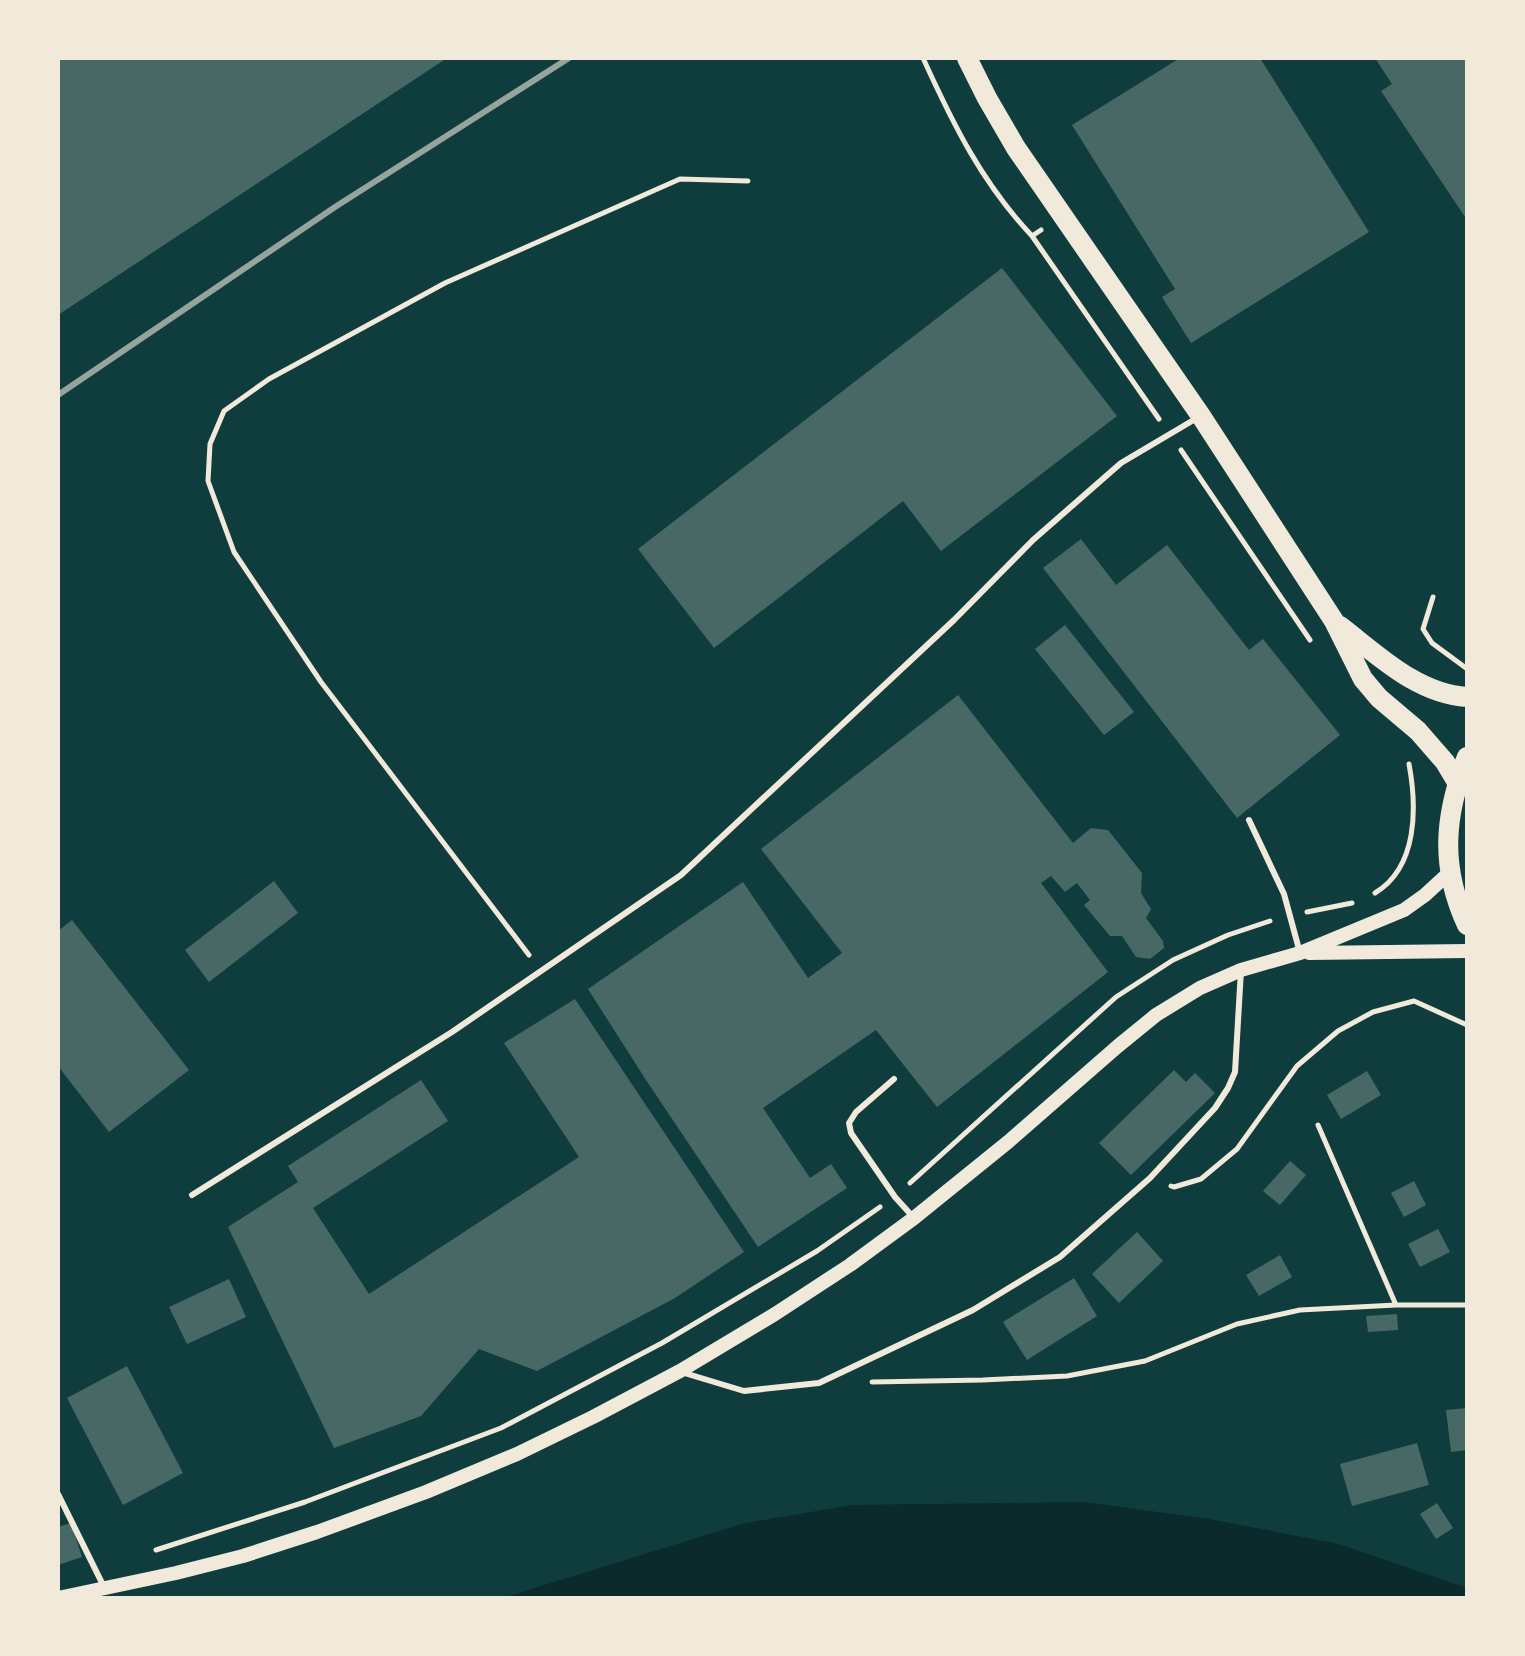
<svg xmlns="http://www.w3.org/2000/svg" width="1525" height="1656" viewBox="0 0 1525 1656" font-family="Ubuntu,sans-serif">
<rect width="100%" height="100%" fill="#0f3d3e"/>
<path fill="#0a2a2b" d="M1084,1502L1209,1519L1339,1544L1467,1588V1598H502L745,1523L852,1505Z"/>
<path fill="#486865" d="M58,58H447L58,315Z
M1180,58H1260L1369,232L1191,343L1162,297L1175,289L1072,125Z
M1375,58H1467V220L1381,91L1392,84Z
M1002,268L1117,416L941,551L903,501L714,648L638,549Z
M1081,539L1116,585L1167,545L1249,650L1263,639L1340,735L1237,818L1043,568Z
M1065,625L1134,712L1104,735L1035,649Z
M958,695L1073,843L1091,828L1108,830L1142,873L1141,893L1151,909L1146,918L1163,941L1164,948L1150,959L1136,957L1122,936H1110L1084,905L1090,900L1077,883L1065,892L1051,876L1041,883L1108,972L937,1107L876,1030L763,1108L810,1178L831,1164L847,1188L758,1247L646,1080L588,989L743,882L808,978L842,953L761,849Z
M274,881L298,913L209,982L185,950Z
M72,920L189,1070L109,1132L58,1066V931Z
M575,999L744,1252L675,1298L537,1371L479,1349L421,1416L334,1448L228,1227L298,1182L288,1166L421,1080L448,1121L313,1208L369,1294L579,1157L504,1043Z
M1174,1070L1186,1082L1195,1073L1215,1093L1131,1175L1099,1143Z
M1367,1071L1381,1095L1341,1119L1327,1095Z
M1290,1161L1306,1175L1280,1205L1263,1191Z
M1414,1181L1426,1205L1404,1217L1391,1193Z
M1438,1229L1450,1252L1420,1267L1408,1244Z
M1137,1232L1163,1261L1119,1303L1092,1274Z
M1280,1255L1292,1277L1259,1296L1246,1275Z
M1074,1278L1097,1316L1027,1360L1003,1322Z
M229,1279L246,1317L187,1344L169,1307Z
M1397,1314L1398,1330L1368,1332L1366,1316Z
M127,1366L183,1473L123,1505L67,1398Z
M1467,1408V1450L1451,1452L1446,1410Z
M1417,1443L1429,1485L1352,1506L1340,1464Z
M1437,1503L1453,1528L1436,1539L1420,1514Z
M71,1523L82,1557L58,1565V1527Z"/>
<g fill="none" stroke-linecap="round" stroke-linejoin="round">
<path stroke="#f1e9da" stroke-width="5" d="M923,58C953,124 982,183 1032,236L1041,230
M1032,236L1159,419
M1181,450L1310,640
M1433,597L1423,629L1432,643L1466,668
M1375,893C1418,867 1417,807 1409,764
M1307,912L1352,903
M529,955L321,682L234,552L208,481L210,444L224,411L269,379L445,283L680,179L748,181
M1318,1125L1396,1305
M910,1183L1116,997L1173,960L1228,935L1270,921
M1171,1186L1174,1187L1201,1179L1237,1149L1297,1066L1338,1031L1373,1012L1414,1001L1467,1025
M872,1382L983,1380L1067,1376L1145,1361L1237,1324L1300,1310L1396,1305H1467
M156,1550L305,1502L501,1428L662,1343L817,1251L880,1207"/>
<path stroke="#f1e9da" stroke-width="6" d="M1249,820L1284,894L1300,953
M894,1079L856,1112L849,1123L851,1133L895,1197L914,1218
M192,1195L452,1032L681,875L954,620L1033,540L1121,463L1197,418
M681,1372L744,1391L819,1383L973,1310L1060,1257L1150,1178L1215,1108L1228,1088L1235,1072L1241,970
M58,1494L104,1587"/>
<path stroke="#f1e9da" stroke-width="14" d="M1309,953L1467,951
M58,1598L176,1573L243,1556L317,1532L426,1492L517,1454L593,1417L680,1371L775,1314L850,1265L914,1218L1008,1142L1118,1046L1156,1015L1200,988L1241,970L1300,953L1404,910L1425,895L1450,872"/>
<path stroke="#f1e9da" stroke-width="20" d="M967,58L987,98L1016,148L1201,416L1334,621L1363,679L1379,698L1418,731L1445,762L1457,782
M1340,626C1378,655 1417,694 1467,697
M1467,757C1444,816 1440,867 1467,925"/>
<path stroke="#97a49c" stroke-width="6" d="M58,395L335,207L569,58"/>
</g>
<rect width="1525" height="1656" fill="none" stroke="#f1e9da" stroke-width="120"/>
</svg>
